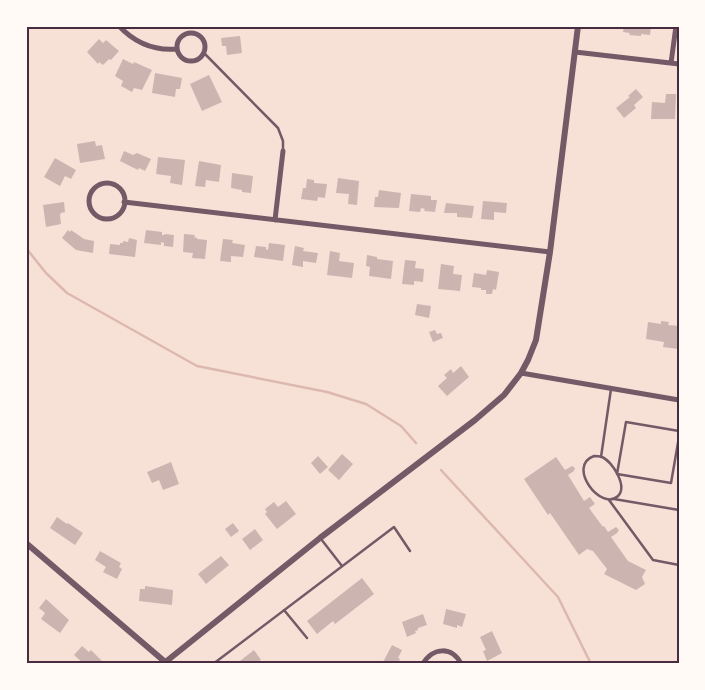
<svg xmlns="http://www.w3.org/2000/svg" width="705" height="690" viewBox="0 0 705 690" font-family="Barlow,sans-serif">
<rect width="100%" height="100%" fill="#f7e1d7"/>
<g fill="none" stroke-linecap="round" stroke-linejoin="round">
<path stroke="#dcb8b0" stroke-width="2.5" d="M26,248L46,273L67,293L197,366L327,392L366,404L401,426L416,443
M441,470L558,597L591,664"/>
</g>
<path fill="#ccb4b1" d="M624,26H651L650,35L641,34V36L629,35L630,33L623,32Z
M240,36L242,53L227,55L226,46H222L221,38Z
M99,39L103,43L106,40L119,51L111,60L109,59L103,65L99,62L98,64L87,52Z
M123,59L133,64L134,62L152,70L142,90L134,88L132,92L121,86L123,81L115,76Z
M155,73L182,78L180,89H176L175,97L152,93Z
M209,75L222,102L202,111L190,84Z
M636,89L643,97L634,105L636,108L624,118L616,108L630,97L628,96Z
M666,94H676L675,119H651L652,102L665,103Z
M95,141L96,146L102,145L105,159L80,163L77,144Z
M124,151L133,155L137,153L151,159L145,171L139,168L138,170L120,161Z
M158,157L185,160L182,185L170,183L171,176L156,174Z
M55,158L76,170L71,179L65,176L60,186L44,177Z
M199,161L221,165L219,182L206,180L205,187L195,186Z
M232,173L253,176L251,193L242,192V190L231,188Z
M338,178L359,181L357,205L348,204L349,194L336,193Z
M307,179L314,180V183L327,184L325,198L318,197L317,201L301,199L303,188H306Z
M379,190L401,193L399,208L374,207L375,197H378Z
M411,194L431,196V200H437L435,212L424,211L425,209L421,208L420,212L409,211Z
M483,201L507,203L506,213L494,212V220L481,219Z
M64,202L65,212L61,213L60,215L61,224L46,227L43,205Z
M446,203L474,206L472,218L457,217V213H444Z
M68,230L70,232L71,230L84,239L94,241L93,253L76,250L62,238Z
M146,230L162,232V235H164L165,234L174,235L173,247L164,246V243L161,242V245L144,243Z
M184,234L195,235L194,237L197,238V239L207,240L205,259L192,258L193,253L183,252Z
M129,238L137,240L135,257L109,254L110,244L120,245V243H123V241L128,242Z
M223,239L233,240L232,243L245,245L243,257L231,256V262L220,261Z
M269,243L285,245L283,261L254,257L256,246L266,247V249L268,250Z
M295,246L304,248L303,251L318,253L316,263L303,261V267L292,265Z
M330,251L340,253L339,261L354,263L352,278L327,275Z
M367,255L377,257V259L393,261L391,279L369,276L370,267L366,266Z
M405,260L416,261L415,268L424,269L423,282L414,281V285L402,284Z
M441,264L454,266L453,274L462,275L460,291L438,289Z
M487,270L499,272L496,290L493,289L492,294H486V290H481V288L472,287L474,273L486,275Z
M417,304L431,306L429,318L415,315Z
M661,321L669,322L668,325L679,326L678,349L663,347L664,342L646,339L648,322L661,324Z
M435,330L437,334L441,333L443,338L433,342L429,332Z
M461,366L469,377L447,396L438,386L447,378L444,375L451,369L453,373Z
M342,454L353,464L339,480L328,470Z
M318,456L328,467L320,474L311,463Z
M556,457L565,470L572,466L575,468L574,471L568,475L584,501L590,497L595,504L589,508L603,527L604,526L608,532L616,527L619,530L617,533L611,537L628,561L646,570L642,577L645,584L636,590L604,574L607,569L593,551L587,549L579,555L550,513L548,515L524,479Z
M171,462L179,484L163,490L159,480L152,483L147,472Z
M286,501L296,514L277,529L265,514L267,512L265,509L274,502L278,507Z
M57,517L67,524L68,523L83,533L75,545L50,528Z
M233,523L239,531L231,537L225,529Z
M255,529L263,540L250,550L242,539Z
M100,551L121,563L119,567L122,569L117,579L103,572L106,567L95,560Z
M221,556L229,565L206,584L198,574Z
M362,578L374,594L335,624L333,621L317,634L307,621Z
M145,586L173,590L172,605L139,601L140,589H145Z
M46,599L69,620L60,633L41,619L45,613L39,608Z
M446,609L466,614L462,627L457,625V628L443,624Z
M423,614L427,625L418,628V630L415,631L416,633L407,637L402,622Z
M492,631L502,653L487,661L483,651L486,650L480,637Z
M392,645L402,650L398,658L400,659L398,664H382Z
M82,646L89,652L91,650L105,664H84L74,655Z
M254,650L261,660L255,664H236Z"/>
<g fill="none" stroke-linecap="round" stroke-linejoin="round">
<path stroke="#755966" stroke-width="2.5" d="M204,53L278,128L283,141V150
M679,431L626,422L617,474L671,483L679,437
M594,456C597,456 599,456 602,457C612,461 628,486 618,496C601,512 566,466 594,456Z
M601,457L611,389
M614,499L679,510
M609,500L653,560L679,565
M321,539L342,566
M284,610L307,638
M213,664L394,527L410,551"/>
<path stroke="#755966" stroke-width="5" d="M119,26C135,43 154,51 177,49
M177 47a14 14 0 1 1 28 0a14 14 0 1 1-28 0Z
M575,52L679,64
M671,63L676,26
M89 201a18 18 0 1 1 36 0a18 18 0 1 1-36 0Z
M124,202L550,252
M275,220L283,151
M521,373L679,400
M423,664C432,647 453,646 461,664"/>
<path stroke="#755966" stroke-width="6" d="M26,543L164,661
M163,664L320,538L475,420L504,395L521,373L528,360L536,340L550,252L578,26"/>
</g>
<rect width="705" height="690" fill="none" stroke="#fffaf5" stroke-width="55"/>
<rect x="28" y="28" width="650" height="634" fill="none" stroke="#4a2c40" stroke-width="2"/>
</svg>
